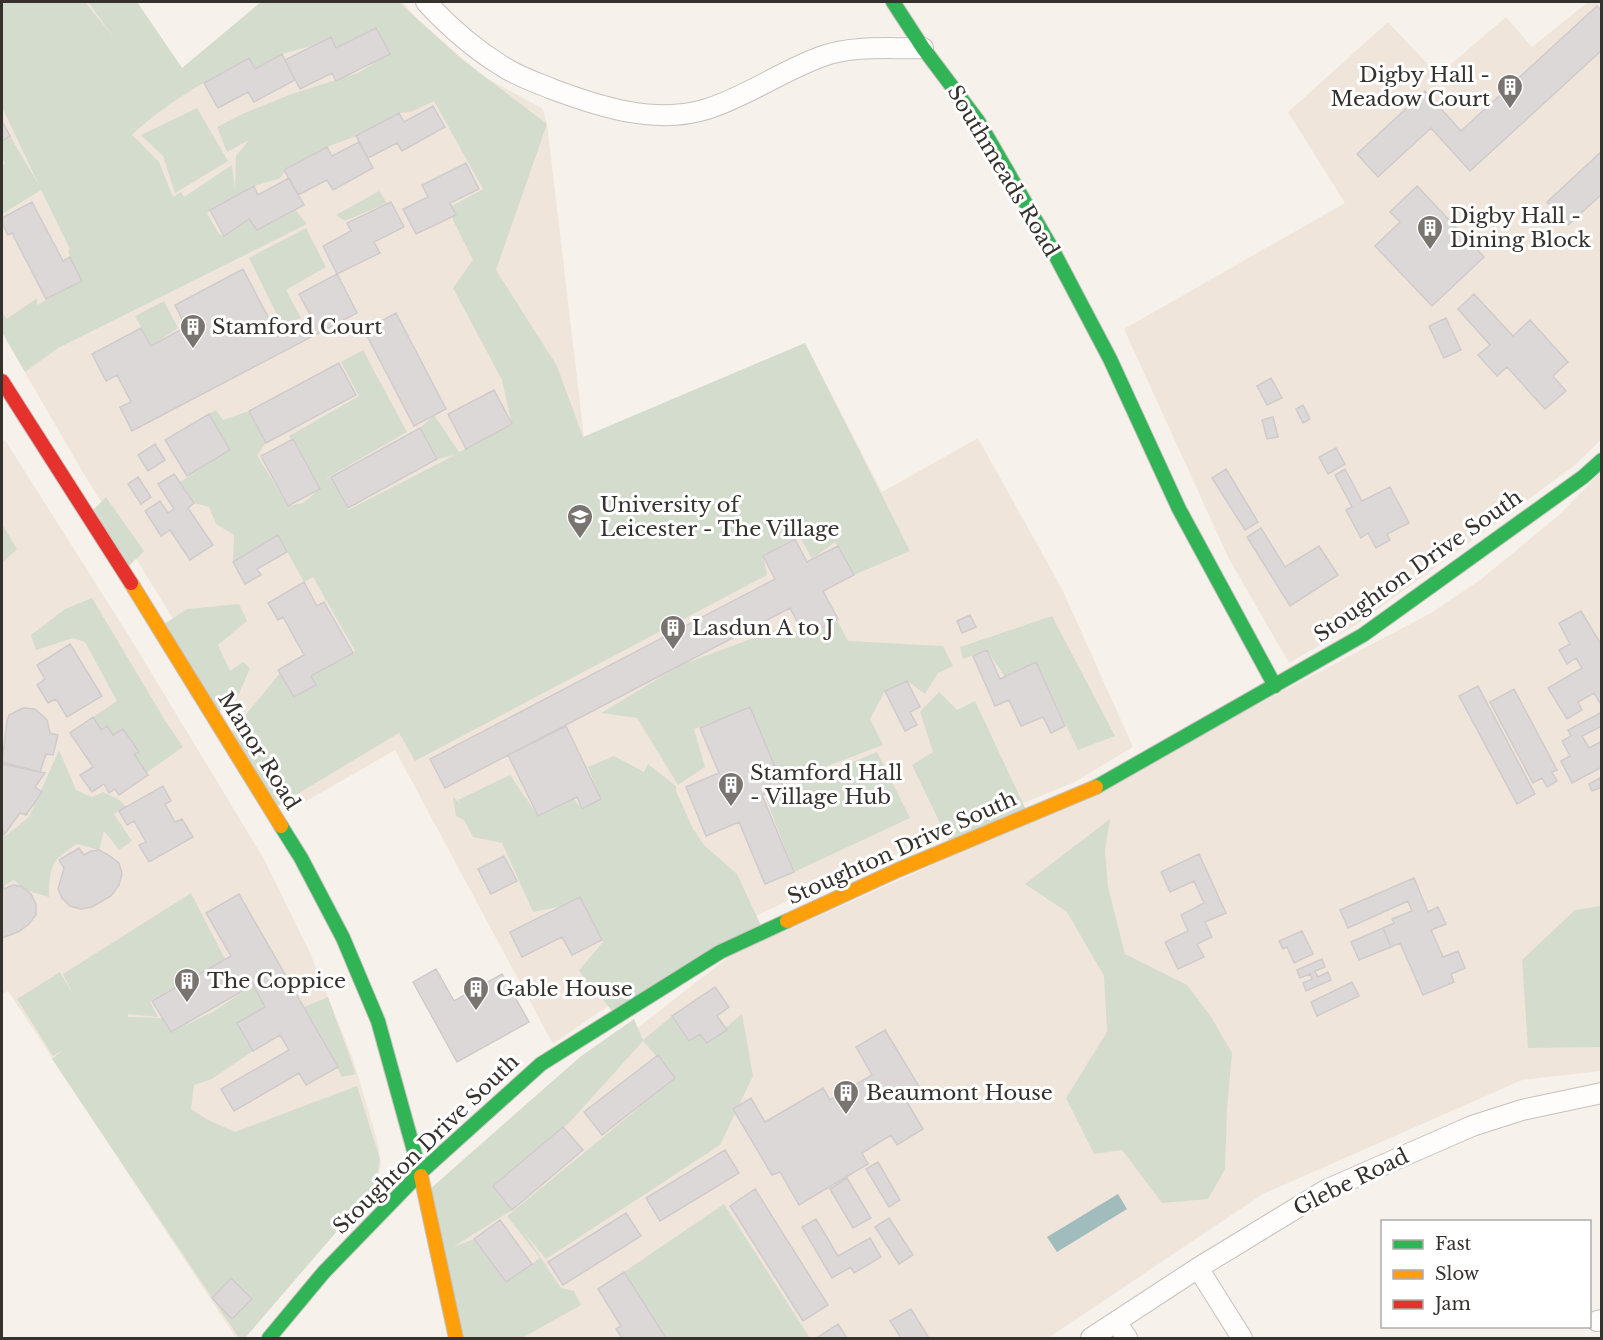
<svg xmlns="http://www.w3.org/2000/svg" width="1603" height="1340" viewBox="0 0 1603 1340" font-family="'Libre Baskerville',serif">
<rect width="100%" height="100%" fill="#f7f1ec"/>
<path fill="#f0e5db" d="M2,2H137L182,68L261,2H403L416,18L483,76L543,109L547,124L584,437L805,343L882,492L978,438L1062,589L1133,747L1075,782L817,887L701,942L553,1044L395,750L291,810L85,476L2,333Z
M1588,2H1601V440L1574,466L1356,625L1289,663L1229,559L1124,329L1345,203L1288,112L1388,22L1438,75L1506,17L1532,47Z
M5,440L129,636L264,859L310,953L353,1059L378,1143L381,1165L375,1187L321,1247L245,1338H236L8,991L2,994V442Z
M1601,472V1071L1522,1080L1263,1194L1048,1338H475L430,1189L730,956L1068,804L1431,613L1480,580L1559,515Z"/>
<path fill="#d4dcce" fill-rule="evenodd" d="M2,2H85L115,39L88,2H137L182,68L261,2H403L401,4L459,57L547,124L496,270L557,366L583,437L805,343L910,551L854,575L835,542L812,559L799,535L763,556L767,575L415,761L399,733L271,810L226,739L280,673L316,685L311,676L355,651L313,577L304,582L278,535L233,562L234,535L216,524L209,507L194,503L180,482L230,450L209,414L216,410L223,420L249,411L266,443L257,455L288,506L303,503L320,489L289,436L359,396L341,362L363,350L407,432L325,479L331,477L348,510L455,455L437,459L420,428L434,415L459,452L512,425L502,380L453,288L473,260L453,220L452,206L483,189L434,101L411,112L399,113L356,136L327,147L285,169L281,178L254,186L207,213L219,234L224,236L249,219L257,230L295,209L307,224L58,348L25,372L2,332V312L7,319L37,298V305L81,281L70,257L68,250L70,249L41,190L2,214V166L5,163L2,157V141L10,136L39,185L2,107ZM377,28L389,54L358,73L289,95L242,114L217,127L227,152L249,140L236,156L235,189L232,165L184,197L181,192L173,197L159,162L132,135C165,103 208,80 248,58L255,69L282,54L315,45L331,38L336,48Z
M197,108L228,161L175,193L163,156L141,135Z
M379,191L387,203L345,221L336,215Z
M306,228L326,267L286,290L301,318L282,325L249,258Z
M164,301L178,328L151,346L135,316Z
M106,497L144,551L124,571L90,513Z
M2,524L17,549L2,563Z
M92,598L166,722L183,747L146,773L134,754L138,752L113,735L107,726L101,730L93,717L117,701L85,642L73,638L36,650L31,635L65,609Z
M239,604L247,621L218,645L230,671L243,662L250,668L238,696L215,715L158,628L187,609Z
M1052,616L1115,736L1078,750L1036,663L1005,677L987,650L963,659L960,647Z
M837,620L848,641L943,646L953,666L938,673L925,694L907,681L885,691L870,719L883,745L782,783L750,708L694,729L705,767L678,785L637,718L601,713L681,665L785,626L805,636Z
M939,692L957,710L975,701L1028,814L951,846L912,765L933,752L920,712Z
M59,750L76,790L92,797L103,792L118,799L127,807L114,814L132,841L119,850L104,831L99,850L77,844C50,861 50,866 49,897L25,890L14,880L3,886L2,837L8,834L29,817Z
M877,752L910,818L794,872L766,798Z
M614,756L644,772L648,764L676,786V791L693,829L705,846L737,874L764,932L617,1017L591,985L589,986L579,970L603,942L583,902L533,912L502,843L473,837L464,820L456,816L453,797L461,804L458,800L510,775L538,816L573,798L582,809L601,799L588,767Z
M1110,819L1105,850L1108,887L1125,954L1187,985L1210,1015L1232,1053L1227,1109L1225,1169L1208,1199L1162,1203L1122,1150L1094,1154L1066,1098L1107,1032L1104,976L1067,912L1025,884Z
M191,893L225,959L150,1001L158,1017L128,1014V1017L162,1018L171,1032L213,1012L253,985L265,1007L237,1023L253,1051L212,1079L194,1085L191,1109L208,1120L235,1132L357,1086L380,1159L375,1187L245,1338H239L52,1059L64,1049L53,1056L17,999L60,972L73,994L63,974Z
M1601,906V1047L1528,1048L1522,960L1575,910Z
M328,997L356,1074L342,1077L304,1007Z
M742,1014L753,1076L720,1145L546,1259L523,1231L561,1288L574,1291L581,1305L522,1338H459L430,1189L580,1057L634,1019L643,1040L672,1016L689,1041L700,1034L707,1043ZM643,1041L675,1078L507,1216L540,1258L506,1282L474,1239L453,1247L512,1210L493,1186L570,1122Z
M724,1204L810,1338H666L624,1272Z"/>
<path fill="#a0bcbd" d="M1118,1194L1127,1209L1057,1252L1047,1237Z"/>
<path fill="#dcd8d7" stroke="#d0cbcb" stroke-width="1.5" d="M1597,6L1602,11V50L1470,171L1431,128L1378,177L1357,154L1425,91L1461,131Z
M376,28L390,54L336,81L332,73L300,89L285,60L331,37L336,48Z
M282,54L295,80L254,102L248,92L218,108L204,83L249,58L255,69Z
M433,106L445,127L402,151L397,143L368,158L356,136L399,113L404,122Z
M2,121L10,136L2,141Z
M359,142L373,168L333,190L327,180L298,195L284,170L327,147L332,156Z
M1602,151V194L1568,225L1547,202Z
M466,163L479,189L450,203L456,215L416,234L403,209L428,197L422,185Z
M289,178L304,205L257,230L249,219L224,236L210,210L254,186L258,195Z
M1417,186L1484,257L1432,306L1375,246L1400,222L1390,212Z
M32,202L63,261L70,257L82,281L46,299L12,233L8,235L2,223V218Z
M391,202L404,227L374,242L380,253L337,274L323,246L351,231L347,223Z
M243,269L278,336L312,318L299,294L337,274L357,313L132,431L120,407L131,402L117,375L106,381L92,354L141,328L151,346L186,327L175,305Z
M1474,294L1513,336L1530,320L1568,362L1553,376L1566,391L1545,409L1507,367L1497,376L1478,355L1490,345L1458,309Z
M396,313L446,409L414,426L364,330Z
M1446,318L1461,350L1444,358L1429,326Z
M339,363L356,395L266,443L249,411Z
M1271,378L1282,398L1267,405L1257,386Z
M494,390L512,424L466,449L448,414Z
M1303,405L1310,419L1303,423L1296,409Z
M209,414L230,450L187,476L165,440Z
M1273,417L1278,437L1267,439L1262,420Z
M420,428L437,459L348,508L331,477Z
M293,439L320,489L288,506L261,456Z
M155,444L165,460L148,471L138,455Z
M1336,448L1345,464L1328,474L1319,457Z
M1226,469L1258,522L1245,530L1212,478Z
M1345,469L1362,501L1390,487L1409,523L1387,534L1390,540L1376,548L1368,533L1361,538L1346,510L1352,507L1335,475Z
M174,474L194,503L188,508L213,545L190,560L170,530L161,536L145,511L160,501L168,513L174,509L158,484Z
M138,477L151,497L141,504L128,484Z
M1261,528L1285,567L1319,546L1338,575L1290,606L1247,537Z
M278,535L287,552L257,569L261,575L245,584L233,562Z
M795,539L807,562L838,546L854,575L823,591L838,619L805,636L790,608L445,788L430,759L775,579L763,556Z
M304,582L317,606L324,602L353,653L311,676L316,685L294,697L278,670L304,655L283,617L278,620L268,603Z
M1581,611L1602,646V706L1594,693L1578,702L1582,710L1567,719L1548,688L1582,668L1576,658L1567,664L1559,650L1570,644L1559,623Z
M970,615L976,627L962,633L957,621Z
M70,644L102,696L67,717L56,699L48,703L37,685L45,679L37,665Z
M987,650L1000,679L1036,662L1065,726L1051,733L1043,717L1021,726L1009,700L995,706L973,656Z
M907,681L920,707L910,712L917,725L905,731L885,691Z
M1478,686L1535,794L1517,804L1459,696Z
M1514,689L1557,770L1552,772L1557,781L1547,787L1542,778L1533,783L1490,702Z
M750,707L783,786L762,795L794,872L765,884L739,822L706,836L686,787L719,773L700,728Z
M23,708L35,709L47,720L50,733L58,735L53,755L46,754L40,772L2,762L7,721L9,715Z
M1602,712V726L1582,736L1589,748L1602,741V767L1572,783L1561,761L1570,756L1562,741L1571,736L1568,730Z
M93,717L101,730L107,726L113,735L123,729L139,752L134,754L148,775L119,795L115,789L109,793L104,784L92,792L80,775L93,767L70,733Z
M566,726L601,799L582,809L577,797L538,816L508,755Z
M2,764L45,773L35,787L42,792L26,815L20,813L4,835L2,827Z
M1600,778L1602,787L1592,791L1589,784Z
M163,786L171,801L165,804L175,822L182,819L193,837L149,862L139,845L146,842L134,821L127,825L119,811Z
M79,848L84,855L91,851L99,850L108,855L119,863L122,874L119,885L111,896L92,907L81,909L70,906L62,898L58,889L64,868L59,860Z
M1199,854L1226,913L1205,922L1212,937L1197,944L1204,957L1178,969L1165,942L1188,931L1181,915L1204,903L1194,881L1170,892L1161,872Z
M504,856L517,881L491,894L478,869Z
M1414,878L1428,912L1438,907L1446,924L1431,930L1443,957L1458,951L1465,968L1451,974L1454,982L1423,995L1400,943L1391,947L1383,928L1394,923L1392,919L1412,911L1408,901L1348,928L1340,910Z
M2,882L4,889L13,885L21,886L31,894L36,904V915L28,925L18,932L2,938Z
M239,894L338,1067L306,1085L299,1073L234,1111L221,1089L289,1050L280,1035L253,1051L237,1023L265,1007L253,985L171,1032L152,1001L231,956L206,913Z
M580,897L602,940L572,955L562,937L522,957L510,932Z
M1383,928L1391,947L1359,960L1351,942Z
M1302,931L1313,954L1294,963L1287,947L1283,949L1279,941Z
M1322,959L1325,967L1315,971L1318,977L1328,972L1331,980L1306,991L1303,983L1312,979L1310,974L1300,978L1297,970Z
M436,969L454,1001L502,974L529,1022L457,1062L413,982Z
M1352,982L1359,996L1317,1016L1311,1002Z
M715,987L729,1007L717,1016L727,1030L707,1043L700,1034L689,1041L672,1016Z
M885,1030L923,1093L907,1102L923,1129L897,1145L891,1135L862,1153L868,1164L799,1205L780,1172L772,1175L733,1109L751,1098L765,1122L823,1088L830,1100L872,1075L856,1047Z
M658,1055L675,1078L602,1135L584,1112Z
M563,1127L583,1150L512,1210L493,1186Z
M725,1150L739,1173L660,1221L646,1198Z
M878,1162L900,1200L889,1207L866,1169Z
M847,1178L871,1218L853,1228L830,1189Z
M755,1189L828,1305L803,1321L730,1206Z
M626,1213L641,1236L563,1285L548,1262Z
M889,1218L913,1255L899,1264L875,1227Z
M816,1219L838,1256L870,1238L881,1257L854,1273L851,1267L832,1278L802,1227Z
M500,1220L532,1264L506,1282L474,1239Z
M624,1272L666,1338H622L616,1329L621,1326L598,1289Z
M231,1278L252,1299L232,1319L212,1298Z
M911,1309L929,1338H901L890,1321Z
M838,1324L847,1338H819L818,1337Z"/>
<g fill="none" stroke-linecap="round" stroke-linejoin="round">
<defs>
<path id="street" d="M426,2C449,27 473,48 502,66C517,76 535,82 552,89C600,107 656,125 707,109C748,96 783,70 823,56C854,45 891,49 923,48
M1198,1268L1242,1338
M1597,1321L1602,1320
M1116,1322L1127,1338
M1091,1338L1198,1268L1326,1190L1472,1126L1522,1110L1602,1093"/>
<path id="fast" d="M893,2L923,48L978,121L1051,247L1110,359L1179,509L1275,686
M1096,787L1363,635L1583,477L1602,460
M281,826L301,858L343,938L378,1021L421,1176
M269,1338L324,1272L420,1173L541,1064L720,952L787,921"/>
<path id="slow" d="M131,583L281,826
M787,921L898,870L1096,787
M421,1176L456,1338"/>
<path id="jam" d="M2,381L131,583"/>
</defs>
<use href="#street" stroke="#c6c1bd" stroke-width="22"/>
<use href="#fast" stroke="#c6c1bd" stroke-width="16"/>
<use href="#slow" stroke="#c6c1bd" stroke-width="16"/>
<use href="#jam" stroke="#c6c1bd" stroke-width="16"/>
<use href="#street" stroke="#fefdfc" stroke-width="20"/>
<use href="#fast" stroke="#30b455" stroke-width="14"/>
<use href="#slow" stroke="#ff9f0a" stroke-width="14"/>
<use href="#jam" stroke="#e5322d" stroke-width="14"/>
</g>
<defs>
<symbol id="building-pin" viewBox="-11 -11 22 30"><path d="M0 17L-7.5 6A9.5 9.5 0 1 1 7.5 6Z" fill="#797470" stroke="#fff"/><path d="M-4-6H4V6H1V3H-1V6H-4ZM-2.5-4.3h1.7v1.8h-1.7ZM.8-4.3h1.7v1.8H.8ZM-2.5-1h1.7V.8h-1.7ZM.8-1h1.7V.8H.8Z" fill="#fff"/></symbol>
<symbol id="university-pin" viewBox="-11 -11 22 30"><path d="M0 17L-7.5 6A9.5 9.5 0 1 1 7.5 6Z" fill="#797470" stroke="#fff"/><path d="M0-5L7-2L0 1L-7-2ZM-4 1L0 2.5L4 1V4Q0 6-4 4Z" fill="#fff"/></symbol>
</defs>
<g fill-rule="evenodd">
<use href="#building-pin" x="1495" y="72" width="30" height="40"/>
<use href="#building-pin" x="1415" y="213" width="30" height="40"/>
<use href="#building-pin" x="178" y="312" width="30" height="40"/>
<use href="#university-pin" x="565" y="502" width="30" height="40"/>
<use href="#building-pin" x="658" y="613" width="30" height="40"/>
<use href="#building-pin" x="716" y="770" width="30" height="40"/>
<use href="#building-pin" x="172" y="966" width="30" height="40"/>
<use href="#building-pin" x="461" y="974" width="30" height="40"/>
<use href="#building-pin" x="831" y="1078" width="30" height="40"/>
</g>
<g text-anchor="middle" stroke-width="6" stroke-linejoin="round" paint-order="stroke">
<g font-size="21" fill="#35312d" stroke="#fff" text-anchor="start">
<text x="1490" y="82" text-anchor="end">Digby Hall -<tspan x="1490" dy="24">Meadow Court</tspan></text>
<text x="1450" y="223">Digby Hall -<tspan x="1450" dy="24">Dining Block</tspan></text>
<text x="212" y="334">Stamford Court</text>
<text x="600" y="512">University of<tspan x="600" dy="24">Leicester - The Village</tspan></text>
<text x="692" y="635">Lasdun A to J</text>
<text x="750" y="780">Stamford Hall<tspan x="750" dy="24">- Village Hub</tspan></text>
<text x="207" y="988">The Coppice</text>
<text x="496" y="996">Gable House</text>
<text x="866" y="1100">Beaumont House</text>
</g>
<g font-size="21" fill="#35312d" stroke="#fff">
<text transform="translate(1003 171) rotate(59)" y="7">Southmeads Road</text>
<text transform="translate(1418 566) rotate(-35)" y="7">Stoughton Drive South</text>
<text transform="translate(259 751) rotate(58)" y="7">Manor Road</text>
<text transform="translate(902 848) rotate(-24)" y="7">Stoughton Drive South</text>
<text transform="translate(426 1144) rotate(-44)" y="7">Stoughton Drive South</text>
<text transform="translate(1351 1182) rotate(-26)" y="7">Glebe Road</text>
</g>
</g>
<rect width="1603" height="1340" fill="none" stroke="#35312d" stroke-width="6"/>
<rect x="1381" y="1220" width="210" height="108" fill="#ffffff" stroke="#aeadab" stroke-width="1.5"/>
<rect x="1393" y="1240" width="30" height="9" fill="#30b455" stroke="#aeadab" stroke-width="1.5"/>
<text x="1435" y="1250" font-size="18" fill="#35312d">Fast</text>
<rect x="1393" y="1270" width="30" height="9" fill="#ff9f0a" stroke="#aeadab" stroke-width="1.5"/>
<text x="1435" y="1280" font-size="18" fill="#35312d">Slow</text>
<rect x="1393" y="1300" width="30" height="9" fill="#e5322d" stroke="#aeadab" stroke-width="1.5"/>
<text x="1435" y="1310" font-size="18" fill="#35312d">Jam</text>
</svg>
